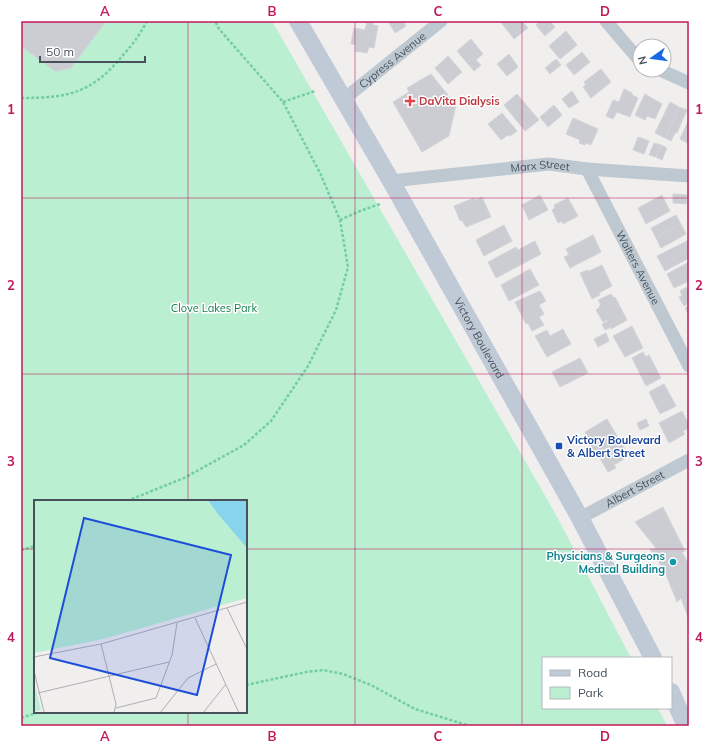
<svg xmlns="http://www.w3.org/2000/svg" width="710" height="747" viewBox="0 0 710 747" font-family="Mulish,sans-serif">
<rect width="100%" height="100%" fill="#f1eeee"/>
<path fill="#bbefd1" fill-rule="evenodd" d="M21,21H272L555,513L631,658H543V708H658L667,726H21ZM35,501H246V712H35Z"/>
<path fill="#cbcdd3" stroke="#d2d4da" d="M21,21H106L71,68L57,71H55L21,46Z
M388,21H403L406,26L395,33Z
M500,21H522L528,28L514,39Z
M540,21H550L555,27L545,36L536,25Z
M367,22L373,23V25L378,26L374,48L369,47L367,53L355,51L356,45L351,44L354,28L365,30Z
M566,31L577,45L560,59L549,46Z
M471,39L483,54L476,60L481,65L474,71L457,51Z
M582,52L590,62L574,75L566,65Z
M509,54L518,67L507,76L497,64Z
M448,56L462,72L448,84L435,68Z
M556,59L561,65L550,74L545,68Z
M601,69L611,82L591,98L583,87L586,85L584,82Z
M431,74L456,105L449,136L422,152L393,102L409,92L407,88Z
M624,89L632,93V95L638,98L630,117L617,112L613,119L606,116L613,100L619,102Z
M572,91L579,102L569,108L562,99Z
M517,94L539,120L525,131L504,105Z
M645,94L662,104L655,119L647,116L645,120L635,115Z
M670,102L679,107L665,138L655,133Z
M554,105L562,115L548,127L540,117Z
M679,107L687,110L677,133H675L671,141L665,138Z
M502,113L517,131L510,136L508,135L501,140L488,124Z
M573,118L598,129L591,145L586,143L585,145L579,143L580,140L566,134Z
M689,119V144L680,139Z
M638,137L649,141L644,154L633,150Z
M654,143L661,145L656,157L649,155Z
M661,145L667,148L662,160L656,157Z
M673,194L687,195L686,204L673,203Z
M540,195L548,210L529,220L522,205Z
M662,195L670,211L646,224L638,208Z
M482,197L491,217L466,227L462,220L460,221L454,206L474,198L475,200Z
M568,198L578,216L563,224L562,221L558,223L552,210L555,208L554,205Z
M676,215L681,224L656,238L651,228Z
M681,224L686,234L661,248L656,238Z
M504,225L512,241L484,256L476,240Z
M593,235L601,252L570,268L564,257L569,255L566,249Z
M689,240V258L665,271L657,256Z
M535,241L541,254L496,278L488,262L516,247L518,250Z
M689,262V281L674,288L667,274Z
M602,265L612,286L599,293L600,295L592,299L580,273L588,270L589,271Z
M530,269L539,285L509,301L501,285Z
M689,286V303L684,306L679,297L682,296L680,291Z
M540,291L546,301L539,305L544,314L539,317L544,325L532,331L528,323L526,324L515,302Z
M611,294L614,298L615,297L627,320L611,329V327L605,330L602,324L608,321L607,320L603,322L596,310L600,307L599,306L601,305L598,300Z
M689,306V315L685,308Z
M632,326L643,348L625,357L613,336Z
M563,329L571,344L547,357L535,336L547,330L550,336Z
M606,333L609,341L598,347L594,339Z
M643,352L646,357L649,355L661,378L646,386L632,358Z
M580,358L588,373L560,387L552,372Z
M664,384L676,406L660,414L649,392Z
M682,411L689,425V428L683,431L685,434L669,443L659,423Z
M607,419L629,456L614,465L616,468L608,472L598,455L595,456L589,445L590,441L585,432Z
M646,419L649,426L640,430L637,423Z
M663,507L685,551L682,552L689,565V620L681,598L677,602L665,572L650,549L651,548L652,550L656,548L635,522Z"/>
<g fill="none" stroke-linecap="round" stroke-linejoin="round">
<path stroke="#73cea4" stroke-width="2.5" stroke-dasharray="3 2" stroke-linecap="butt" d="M21,98C70,98 92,93 124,54C133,44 141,33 147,21
M283,102L315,91
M340,220L360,211L380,204
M127,501L184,478L244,445L271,421L308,366L336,310L348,267L340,220L321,175L283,102L219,29L215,21
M21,550L35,546
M246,685L306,672L323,670L343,674L371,685L415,709L470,726
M21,718L39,712"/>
<g stroke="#bec8d0" stroke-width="13">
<path d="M606,21L640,61"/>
<path d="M660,70L689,83"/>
<path id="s1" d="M344,99L441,21"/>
<path id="s2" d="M587,169L689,366"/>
<path id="s3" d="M391,181L549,164L587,169L689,176"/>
<path id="s4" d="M580,518L689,460"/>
</g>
<g stroke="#c0cad7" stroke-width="18">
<path id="s5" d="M298,21L391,181L580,518L653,658"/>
<path d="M671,692L686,726"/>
</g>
</g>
<path fill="none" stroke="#c2185b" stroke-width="1" stroke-opacity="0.55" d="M188,21V501M355,21V726M522,21V726M21,198H689M21,374H689M21,549H35M246,549H689M188,712V726"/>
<path fill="#e0444e" stroke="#fff" stroke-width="1.5" d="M408 95h4v4h4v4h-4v4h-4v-4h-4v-4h4z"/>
<rect fill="#1a4fb4" stroke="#fff" stroke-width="1.5" x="555" y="442" width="8" height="8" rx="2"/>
<circle fill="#0f9aa8" stroke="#fff" stroke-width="1.5" cx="673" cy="562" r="4"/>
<g text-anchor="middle" stroke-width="3" stroke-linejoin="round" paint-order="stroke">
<g font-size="11" fill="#46515c" stroke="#fff">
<text dy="4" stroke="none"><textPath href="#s1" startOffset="62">Cypress Avenue</textPath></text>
<text dy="4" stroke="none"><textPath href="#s3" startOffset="150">Marx Street</textPath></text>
<text dy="4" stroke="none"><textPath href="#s2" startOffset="111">Walters Avenue</textPath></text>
<text dy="4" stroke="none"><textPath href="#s5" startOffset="365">Victory Boulevard</textPath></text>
<text dy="4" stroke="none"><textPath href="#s4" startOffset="62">Albert Street</textPath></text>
</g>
<g font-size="11" font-weight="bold" fill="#be3a42" stroke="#fff" text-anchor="start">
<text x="419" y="105">DaVita Dialysis</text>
</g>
<g font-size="11" fill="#167e4d" stroke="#fff">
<text x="214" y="312">Clove Lakes Park</text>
</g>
<g font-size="11" font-weight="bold" fill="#164399" stroke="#fff" text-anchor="start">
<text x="567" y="444">Victory Boulevard<tspan x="567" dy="13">&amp; Albert Street</tspan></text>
</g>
<g font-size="11" font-weight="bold" fill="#0d838f" stroke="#fff" text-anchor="end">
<text x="665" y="560">Physicians &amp; Surgeons<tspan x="665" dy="13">Medical Building</tspan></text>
</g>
</g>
<g transform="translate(34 500)">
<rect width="213" height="213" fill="#f1eeee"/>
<path d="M0,0H213V98L69,139L0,153ZM0,182L7,210L0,212Z" fill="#bbefd1"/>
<path d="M174,0H213V48L184,14Z" fill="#88d4ed"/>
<path fill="none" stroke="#adafb4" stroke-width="1" d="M193,108L213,149M161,118L205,213M67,144L82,204L80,213M0,157L67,144L213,102M0,171L10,212M4,193L135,162M82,208L122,198L138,155L143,123M4,213H27M126,213L154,178L182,164M169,213L192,184"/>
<path fill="#1d4ed8" fill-opacity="0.15" stroke="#1d4ed8" stroke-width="2" d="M50,18L197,55L163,195L16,158Z"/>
<rect width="213" height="213" fill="none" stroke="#46515c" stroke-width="2"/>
</g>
<rect width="710" height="747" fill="none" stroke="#ffffff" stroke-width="44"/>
<rect x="542" y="657" width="130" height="52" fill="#ffffff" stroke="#b5b9be"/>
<rect x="550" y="670" width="20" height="6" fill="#c0cad7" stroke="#b5b9be"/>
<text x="578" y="677" font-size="12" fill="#46515c">Road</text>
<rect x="550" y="687" width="20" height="12" fill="#bbefd1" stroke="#b5b9be"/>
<text x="578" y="697" font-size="12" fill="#46515c">Park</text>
<g transform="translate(652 58) rotate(256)"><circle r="19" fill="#ffffff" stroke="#b5b9be"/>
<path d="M0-3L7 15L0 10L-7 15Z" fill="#1768e2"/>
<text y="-6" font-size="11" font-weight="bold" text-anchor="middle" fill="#46515c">N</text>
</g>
<path d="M40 56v6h105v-6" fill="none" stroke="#46515c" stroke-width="2"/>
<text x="46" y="56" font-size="12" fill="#46515c" stroke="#ffffff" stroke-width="3" paint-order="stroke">50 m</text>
<rect x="22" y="22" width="666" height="703" fill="none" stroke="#c2185b" stroke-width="1.5"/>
<g font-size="13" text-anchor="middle" font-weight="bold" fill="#c2185b">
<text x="105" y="16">A</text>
<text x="272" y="16">B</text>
<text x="438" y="16">C</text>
<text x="605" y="16">D</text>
<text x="11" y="114">1</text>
<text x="699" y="114">1</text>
<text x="11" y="290">2</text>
<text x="699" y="290">2</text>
<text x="11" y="466">3</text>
<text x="699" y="466">3</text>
<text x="11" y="642">4</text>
<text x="699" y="642">4</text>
<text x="105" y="741">A</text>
<text x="272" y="741">B</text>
<text x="438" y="741">C</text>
<text x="605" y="741">D</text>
</g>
</svg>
